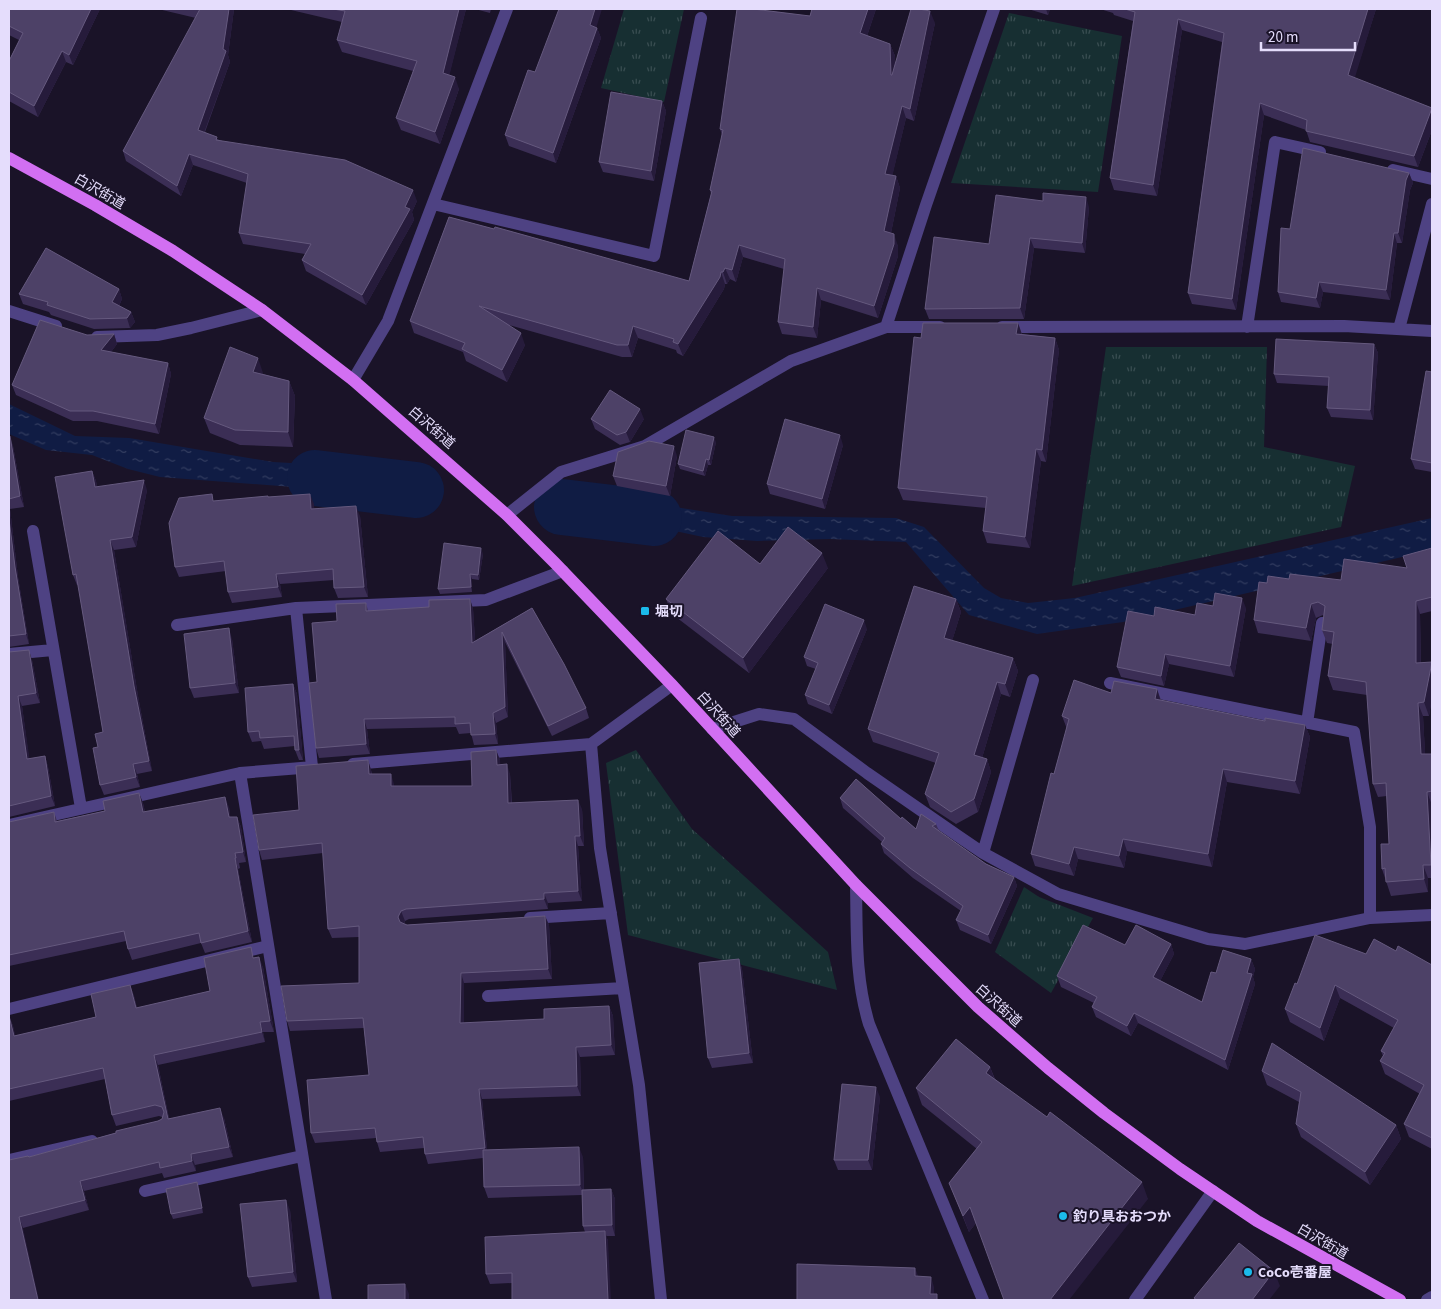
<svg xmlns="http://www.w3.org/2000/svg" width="1441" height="1309" viewBox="0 0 1441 1309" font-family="'Source Sans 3','Noto Sans JP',sans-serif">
<defs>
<pattern id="grass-tufts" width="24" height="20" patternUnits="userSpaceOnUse" patternTransform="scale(1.25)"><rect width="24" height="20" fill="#172f32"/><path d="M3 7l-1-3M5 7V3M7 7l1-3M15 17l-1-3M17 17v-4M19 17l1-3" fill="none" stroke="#394d51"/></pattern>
<pattern id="water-ripples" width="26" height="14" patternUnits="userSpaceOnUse" patternTransform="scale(1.25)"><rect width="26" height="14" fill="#101c44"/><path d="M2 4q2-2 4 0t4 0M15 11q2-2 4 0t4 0" fill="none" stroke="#333d60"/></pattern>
</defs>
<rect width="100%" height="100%" fill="#1a1328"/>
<path fill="url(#grass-tufts)" d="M624,9H684L664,102L601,88Z
M1009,13L1122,36L1098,192L951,183Z
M1106,347H1267L1264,447L1355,466L1341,527L1072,586Z
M636,750L692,829L828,952L837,990L628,935L606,763Z
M1024,887L1039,897L1093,918L1051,993L995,952Z"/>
<path fill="url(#water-ripples)" d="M9,404L75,436L129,438L273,462L325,465L365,472L380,475L399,495L160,477L128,469L92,455L46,450L9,434Z
M567,490L732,516L896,518L924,527L984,588L1001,598L1028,603L1075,598L1432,518V550L1123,622L1037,634L969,615L906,542L830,539L757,541L703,537L666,529L585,524Z"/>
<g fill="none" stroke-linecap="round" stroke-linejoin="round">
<path stroke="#101c44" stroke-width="56" d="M315,478L416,490
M562,507L654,518"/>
<path stroke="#4e4283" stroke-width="12" d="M1393,170L1432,179
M433,204L654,256L701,18
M9,311L56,326
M886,327H940
M1002,327L1344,326L1432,331
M1247,327L1275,142L1320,152
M1399,329L1432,204
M97,337L157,335L191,328L262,310
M353,380L388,321L507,9
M507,515L561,472L645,446L791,361L886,327L926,205L994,9
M33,531L81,808
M296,608L312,767
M177,625L296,608L486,600L563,571
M9,654L53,650
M1110,683L1354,732L1370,827V918
M1307,723L1322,623
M712,729L759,714L794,719L867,773L958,836L983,853L1058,894L1208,939L1245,944L1370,918L1432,915
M591,744L600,848L639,1085L661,1300
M353,764L591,744L672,685
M240,773L326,1300
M9,825L240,773L313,767
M983,853L1033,680
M856,885C857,933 855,978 869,1024L983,1300
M530,918L611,913
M488,996L623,988
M9,1009L268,946
M9,1160L92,1141
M145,1191L302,1156
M1135,1300L1213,1191
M1427,1300L1432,1297"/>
<path stroke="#d26ff2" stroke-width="12" d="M9,158L95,205L173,251L262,310L353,380L507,515L554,562L672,685L856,885L978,1007L1048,1068L1104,1113L1180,1169L1257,1221L1400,1300"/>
</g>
<path fill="#3b2e55" d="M9,9H100L73,65L66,62L38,117L9,101V61L19,40L9,35Z
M158,9H234L228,55L230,62L205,132L219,140L417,201L412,212L414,220L366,305L306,271L302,260L305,254L243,244L239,233L247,183L193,165L181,196L126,161L123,151L196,18Z
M291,9H466L449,75L459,89L440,144L401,130L396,118L413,71L342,52L337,40L342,22L291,10Z
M475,9H491L490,13Z
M812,9H876L867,36L890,44L895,56V66L935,23L914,121L906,118L892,176H896L900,188L891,233L898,246V256L878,318L821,300L817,338L782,334L778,322L784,269L743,257L736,282L730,279L727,284H725L724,289L683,356L677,353L676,350L638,338L632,357H622L509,325L525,345L507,382L466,361L463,352L414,333L410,321L449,217L689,281L711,194L710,190L722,135L720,129L810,16Z
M1028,9H1050L1048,15Z
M1100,9H1376L1354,78L1432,108V130L1418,167L1310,142L1306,130L1264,115L1236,310L1192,304L1188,293L1222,42L1182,30L1157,196L1114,190L1110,178L1133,21L1114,15L1113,13Z
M596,27L597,28L601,38L556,163L509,146L505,135L535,72Z
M662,101L666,111L654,181L603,172L599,162Z
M1409,173L1413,183L1410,190L1402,243H1397L1390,300L1323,292L1320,308L1281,302L1278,292L1290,229Z
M1089,207L1085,253L1034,248L1024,319H929L925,309L989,244Z
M119,289L122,299L119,306L131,312L135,322L130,328L94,329L51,315L49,312L23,304L19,294Z
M1018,323L1022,334L1055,338L1059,350L1046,462L1041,461L1030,548L987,543L983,531L986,508L903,500L898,488L921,338Z
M114,334L117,344L111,352L168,363L171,374L159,434L97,421H73L16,395L12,385L87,335Z
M1374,344L1378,353L1373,420L1331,417L1327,408L1329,386L1277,383L1274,374Z
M1432,372V472L1415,469L1411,459Z
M263,373V374L289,381L295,396L293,447L240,445L210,433L204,418Z
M591,419H644L630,442L620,445L595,429Z
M9,436L13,446L24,507L10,509L18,577L29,644L9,647Z
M716,442L711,465H708L705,476L680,469L678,464Z
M843,445L825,509L770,494L767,484Z
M677,456L670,496L617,486L613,476Z
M92,471L96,481L97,487L147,490L136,547L114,550L138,696L152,771L137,774L140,787L104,795L100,785L98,747L103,732L78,585H77L73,575Z
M269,497L314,504V509L360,516L368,597L338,598L334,588V580L280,584L282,597L232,603L228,592L226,571L179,577L175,567L214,501Z
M1432,548V611L1420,614L1421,663H1432V698L1429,716H1423L1425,754H1432V878H1428V892L1391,896L1382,869L1389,844L1387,796L1378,797L1373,784L1367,695L1333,690L1328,676L1333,644L1327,643L1322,630L1324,616L1323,615L1316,618L1311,641L1258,633L1254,620L1267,583L1289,579L1341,580L1407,568Z
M483,554L479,580L472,579V592L440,594L438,589Z
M760,564L828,568L749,673L672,614L666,599Z
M470,599L473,609L475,641L532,608L586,708L589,718L552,736L505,642L508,717L496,723L498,744L474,745L471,733L459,734L456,727L367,729L370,754L319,758L316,748L317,682L366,603L368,611L429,607Z
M956,599L961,612L952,641L1013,658L1018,671L1010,697L1001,694L982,758L987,759L991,772L978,812L956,824L930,807L925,794L936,763L873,742L868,729Z
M1213,606L1246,608L1234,677L1169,664L1164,686L1121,677L1117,667L1154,616L1195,615Z
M867,629L832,714L808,704L805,695L816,669L807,666L804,657Z
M232,639L239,693L194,698L190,688Z
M9,652L32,660L40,703L22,706L29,759L45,756L48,767L55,806L9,817Z
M293,684L297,694L303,760H299L295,750V746L264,749L261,741L252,742L248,732Z
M1157,689L1161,700L1265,721L1305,725L1310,737L1300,794L1227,782L1212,867L1127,851L1124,868L1078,859L1074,876L1035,866L1031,854L1067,729L1062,716L1111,693Z
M496,750L500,760V765L510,774L512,803L582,809L584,846H578L582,901L548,903V909L409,919L405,921L404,924L407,925L545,916L549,925L552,979L464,983V1023L544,1019L609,1006L613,1016L615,1055L580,1057L581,1096L482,1099L487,1150L583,1157L584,1190L611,1189L615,1199V1236H606L608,1241L512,1283L490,1284L486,1274L585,1232L583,1226L582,1195L488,1198L484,1187L483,1158L428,1164L425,1154L424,1148L380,1152L377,1142L376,1138L315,1143L311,1133L369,1075L364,1028L290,1031L287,1021L359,983V937L332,938L328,929L323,853L262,860L259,850L299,810L368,760L371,770L372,774L394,784V786H472Z
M139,793L143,803L145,812L229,807L230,817H237L241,827L246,862L239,863L240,868L238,869L252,942L205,953L201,943L132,960L128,949L126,941L9,966V822L54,812L57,821L105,811Z
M840,798L901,819L916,829L936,824L939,831L986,864L1014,877L1017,886L991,944L960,930L956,920L961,911L913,878L884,853L881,844L882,842L843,808Z
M1171,944L1174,954L1160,981L1202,1002L1216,973L1251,959L1255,969L1253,977L1255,984L1228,1070L1138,1023L1131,1036L1096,1017L1092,1007L1094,1003L1061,987L1057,976L1125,945Z
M1396,951L1432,965V964V1149L1409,1137L1404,1124L1420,1094L1385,1074L1380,1061L1383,1056L1381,1051L1394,1028L1340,998L1324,1041L1290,1022L1285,1009L1297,984L1366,954Z
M255,958L263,967L274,1032H263L265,1042L158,1065L169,1118H224L233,1157L195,1165L196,1171L164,1178L162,1173L84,1191L89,1210L23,1228L9,1300V1160L29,1157L158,1121L162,1119V1117L159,1116L116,1126L112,1115L105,1079L9,1101V1016L13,1026L15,1036L96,1017L130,985L134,996L137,1008L210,991Z
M739,959L742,969L753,1063L712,1068L708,1058Z
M990,1067L995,1079L1148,1199L976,1223L969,1232L949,1183L977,1149L922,1105L916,1088Z
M1262,1071L1396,1125L1401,1139L1370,1185L1301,1137L1296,1124L1299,1102L1267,1085Z
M880,1097L872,1170H838L834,1160Z
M197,1182L199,1187L203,1213L173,1219L171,1214Z
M290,1210L297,1282L252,1287L248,1277Z"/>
<path fill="#261b3b" d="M91,9H100L73,65L69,55Z
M229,9H234L228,55L230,62L201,141L198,130L223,49Z
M459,9H466L447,85L443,73Z
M595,9H602L594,35L590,25Z
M868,9H876L864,45L860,33Z
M1046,9H1050L1048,15Z
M1368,9H1376L1352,87L1348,75Z
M930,11L935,23L914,121L910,109Z
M1178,19L1182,30L1157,196L1153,185Z
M597,28L601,38L556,163L553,153Z
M890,44L895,56V86L891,75Z
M62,51L66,62L38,117L34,106Z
M455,77L459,89L440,144L435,132Z
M662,101L666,111L654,181L651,171Z
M1260,103L1264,115L1236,310L1232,299Z
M902,106L906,118L890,186L885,174Z
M1432,108V130L1418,167L1414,156Z
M189,154L193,165L181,196L177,186Z
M1409,173L1413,183L1410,190L1402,243L1398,233L1406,180Z
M896,176L900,188L889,243L884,231Z
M413,190L417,201L412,212L414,220L366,305L362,295L405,207Z
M1086,197L1089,207L1085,253L1082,243Z
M1394,233L1397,243L1390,300L1386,290Z
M894,234L898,246V256L878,318L874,306Z
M1030,238L1034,248L1024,319L1020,308Z
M739,245L743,257L736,282L732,270Z
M725,268L730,279L727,284L723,272Z
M721,272L725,284L724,289L683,356L678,344Z
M1319,282L1323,292L1320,308L1316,298Z
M817,288L821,300L817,338L813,327Z
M119,289L122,299L116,312L112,302Z
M131,312L135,322L130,328L127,318Z
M1018,323L1022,335L1016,334Z
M633,326L638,338L632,357L628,345Z
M521,333L525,345L507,382L502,370Z
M114,334L117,344L105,360L101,350Z
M1055,338L1059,350L1046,462L1042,450Z
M1374,344L1378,353L1373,420L1370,410Z
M258,358L263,373L258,387L253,372Z
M168,363L171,374L159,434L155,424Z
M289,381L295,396L293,447L288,432Z
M640,409L644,419L630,442L626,432Z
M840,435L843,445L825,509L822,499Z
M10,436L13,446L24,507L20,496Z
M714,437L716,442L711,465L709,460Z
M674,446L677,456L670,496L666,486Z
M1036,449L1041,461L1030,548L1025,537Z
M706,459L708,465L705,476L703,471Z
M92,471L96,481L98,497L95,487Z
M144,480L147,490L136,547L132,537Z
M310,494L314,504L315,519L311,509Z
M9,506L10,509L18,577L29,644L26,634L15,567L9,519Z
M356,506L360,516L368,597L364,587Z
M110,540L114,550L138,696L152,771L149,761L134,686Z
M481,548L483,554L479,580L478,575Z
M822,553L828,568L749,673L743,658Z
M276,574L280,584L282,597L278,587Z
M470,574L472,579V592L471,587Z
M1242,598L1246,608L1234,677L1230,666Z
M470,599L473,609L476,653L472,643Z
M956,599L961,612L949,651L944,638Z
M1416,601L1420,614L1421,677L1416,663Z
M1311,604L1316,618L1311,641L1306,628Z
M864,620L867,629L832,714L829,705Z
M229,628L232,639L239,693L235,683Z
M502,632L505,642L508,717L505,707Z
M29,650L32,660L40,703L36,693Z
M1165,654L1169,664L1164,686L1161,676Z
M1013,658L1018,671L1010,697L1005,684Z
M1432,662V698L1429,716L1424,702Z
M997,682L1001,694L979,768L974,755Z
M293,684L297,694L303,760L299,750Z
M1157,689L1161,702L1155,699Z
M18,696L22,706L31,769L27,759Z
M1418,703L1423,716L1426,768L1421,754Z
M493,713L496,723L498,744L495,734Z
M364,719L367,729L370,754L366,744Z
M1305,725L1310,737L1300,794L1295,781Z
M496,750L500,760L501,775L497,765Z
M45,756L48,767L55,806L51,796Z
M987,759L991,772L978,812L974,799Z
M368,760L371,770L372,784L369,774Z
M133,764L137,774L140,787L136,777Z
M507,764L510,774L512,813L508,803Z
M1223,769L1227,782L1212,867L1208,854Z
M391,774L394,784L395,796L391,786Z
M1427,792L1432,805V867L1431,865Z
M139,793L143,803L147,823L143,812Z
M225,797L229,807L232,828L229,817Z
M578,800L582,809L584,846L580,836Z
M237,817L241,827L246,862L243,852Z
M575,836L578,846L582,901L578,891Z
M1123,839L1127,851L1124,868L1119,856Z
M1074,847L1078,859L1074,876L1069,864Z
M235,858L238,869L252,942L248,931Z
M1423,865L1428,878V892L1424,879Z
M1014,877L1017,886L991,944L988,935Z
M544,893L548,903V909L544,899Z
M401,911L405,921L402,927L398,917Z
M545,916L549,925L552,979L548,969Z
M1171,944L1174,954L1157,987L1153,977Z
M259,957L263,967L274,1032L270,1021Z
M739,959L742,969L753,1063L749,1053Z
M1251,959L1255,969L1253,977L1255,984L1228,1070L1225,1060Z
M461,973L464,983V1033L460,1023Z
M130,985L134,996L139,1019L136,1008Z
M1335,985L1340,998L1324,1041L1320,1028Z
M609,1006L613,1016L615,1055L611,1045Z
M1134,1013L1138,1023L1131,1036L1127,1026Z
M9,1015L13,1026L18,1047L14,1036Z
M260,1022L263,1032L265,1042L262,1032Z
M576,1047L580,1057L581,1096L577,1086Z
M154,1055L158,1065L171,1129L168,1119Z
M990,1067L996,1084L986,1073Z
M876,1087L880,1097L872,1170L868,1160Z
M479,1089L482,1099L488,1158L485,1148Z
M220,1108L224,1118L233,1157L229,1147Z
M1396,1125L1401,1139L1370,1185L1365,1172Z
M579,1147L583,1157L584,1195L580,1185Z
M191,1154L195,1165L196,1171L192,1161Z
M80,1181L84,1191L89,1210L85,1200Z
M197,1182L199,1187L203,1213L202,1208Z
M1142,1182L1148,1199L1069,1300H1050Z
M611,1189L615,1199V1236L612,1225Z
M286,1200L290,1210L297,1282L293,1272Z
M970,1207L976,1223L969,1232L963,1216Z
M19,1217L23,1228L39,1300H38Z
M605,1231L608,1241L611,1300H608Z
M915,1268L919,1278L915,1276Z
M1274,1271L1280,1286L1269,1300H1252Z
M931,1277L934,1287V1300L930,1294Z
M405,1284L409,1294V1300H405Z"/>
<path fill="#4d4167" stroke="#65597e" d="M9,9H91L69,55L62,51L34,106L9,92V61L23,33L9,26Z
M200,9H229L223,49L226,51L198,130L217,137L216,140L345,160L413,190L405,207L410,209L362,295L302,260L311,244L239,233L248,174L189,154L177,186L123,151Z
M333,9H459L443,73L455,77L435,132L396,118L417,61L337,40L345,11Z
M559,9H595L590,25L597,28L553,153L505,135L528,70L535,72Z
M737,9H753L810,16L812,9H868L860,33L890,44L891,75H892L911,9H919L930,11L910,109L902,106L885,174L896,176L884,231L894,234V244L874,306L817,288L813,327L778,322L785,259L739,245L732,270L725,268L723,272H721L720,277L678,344L673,342L674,339L633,326L628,345H617L479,306L521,333L502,370L462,349L465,343L410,321L449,217L494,229L495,227L689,281L712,191L710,190L723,130L720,129Z
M1125,9H1368L1348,75L1432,108L1414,156L1306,131L1307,120L1260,103L1232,299L1188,293L1224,33L1178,19L1153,185L1110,178L1135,12Z
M611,92L662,101L651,171L599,162Z
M1303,148L1409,173L1406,180L1398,233H1394L1386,290L1319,282L1316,298L1278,292L1281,228L1290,229Z
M1043,193L1086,197L1082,243L1030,238L1020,308L925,309L934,237L989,244L996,195L1043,201Z
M46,248L119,289L112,302L131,312L127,318L90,319L47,305L48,302L19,294Z
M40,320L87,335L114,334L101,350L168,363L155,424L93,411H70L12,385Z
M923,323H1018L1016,334L1055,338L1042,450L1036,449L1025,537L983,531L987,497L898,488L914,337L921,338Z
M1276,339L1374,344L1370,410L1327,408L1329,377L1274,374Z
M230,347L258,358L253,372L289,381L288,432L235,430L204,418Z
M1426,371L1432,372V463L1411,459Z
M610,390L640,409L626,432L617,435L591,419Z
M785,419L840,435L822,499L767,484Z
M686,430L714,437L709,460L706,459L703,471L678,464Z
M9,436H10L20,496L9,499Z
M649,441L674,446L666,486L613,476L618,452Z
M92,471L95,487L144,480L132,537L110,540L134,686L149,761L133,764L136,777L100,785L93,748L98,747L95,734L103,732L76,574L73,575L55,477Z
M212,494L213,501L268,496V497L310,494L311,509L356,506L364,587L334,588L333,569L276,574L278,587L228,592L224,561L175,567L169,523L179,498Z
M9,519L15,567L26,634L9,636Z
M788,527L822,553L743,658L666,599L718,531L760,564Z
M444,543L481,548L478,575L470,574L471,587L438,589Z
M1432,548V597L1416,601V663L1432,662L1424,702L1418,703L1421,754H1432V791L1427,792L1431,865H1423L1424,879L1386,882L1385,868L1382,869L1381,844H1389L1386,783L1373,784L1366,682L1328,676L1334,632L1322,630L1325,606L1318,602L1311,604L1306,628L1254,620L1259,582L1267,583L1268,576L1289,579L1290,574L1341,580L1344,559L1407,568L1403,556Z
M914,586L956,599L944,638L1013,658L1005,684L997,682L974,755L987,759L974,799L951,812L925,794L939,753L868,729Z
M1215,593L1242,598L1230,666L1165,654L1161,676L1117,667L1128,611L1154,616L1155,607L1195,615L1197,603L1213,606Z
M470,599L472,643L532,608L564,664L586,708L548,726L502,632L505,707L493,713L495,734L471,735L470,723L455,724V717L364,719L366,744L316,748L309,683L317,682L312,623L337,621L336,604L366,603V611L429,607V600Z
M825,604L864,620L829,705L805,695L818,663L804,657Z
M229,628L235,683L190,688L184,634Z
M29,650L36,693L18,696L27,759L45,756L51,796L9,806V652Z
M1074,680L1111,693L1114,681L1157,689L1155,699L1265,721V718L1305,725L1295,781L1223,769L1208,854L1123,839L1119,856L1074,847L1069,864L1031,854L1051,773L1054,774L1069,719L1062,716Z
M293,684L299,750H295L294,736L260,738L259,731L248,732L245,688Z
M496,750L497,765L507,764L508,803L578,800L580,836H575L578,891L544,893V899L406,909L401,911L398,917L400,922L407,925L545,916L548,969L461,973L460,1023L544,1019V1009L609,1006L611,1045L576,1047L577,1086L479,1089L485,1148L425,1154L423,1137L377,1142L375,1128L311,1133L307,1080L369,1075L363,1018L287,1021L281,986L359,983V926L328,929L322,843L259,850L253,815L299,810L296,766L368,760L369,774H391V786H472L471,752Z
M856,779L901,819L902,817L916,829L921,814L936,824L932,826L986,864L1014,877L988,935L956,920L963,906L910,868L881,844L885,838L840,798Z
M139,793L143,812L225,797L229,817H237L243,852L235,853L236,858H235L248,931L201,943L199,933L128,949L124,931L9,955V822L54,812L55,822L105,811L103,801Z
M1083,925L1125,945L1136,925L1171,944L1153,977L1202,1002L1211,972L1216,973L1223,950L1251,959L1247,973L1252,974L1225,1060L1134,1013L1127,1026L1092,1007L1097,997L1057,976Z
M1315,935L1366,954L1374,939L1396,951L1398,946L1432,965V964V1138L1404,1124L1424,1085L1380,1061L1385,1053L1381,1051L1398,1020L1335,985L1320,1028L1285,1009L1295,983L1297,984Z
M251,947L253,958L259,957L270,1021L260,1022L262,1032L154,1055L168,1119L220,1108L229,1147L191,1154L192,1161L160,1168L159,1162L80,1181L85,1200L19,1217L38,1300H9V1160L28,1156L29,1157L116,1133V1131L158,1121L162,1119L164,1112L162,1107L155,1105L112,1115L103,1068L9,1089V1016L14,1036L96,1017L91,994L130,985L136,1008L210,991L204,958Z
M739,959L749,1053L708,1058L699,963Z
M956,1039L990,1067L986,1073L1047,1117L1050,1112L1142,1182L1050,1300H1004L970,1207L963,1216L949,1183L982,1142L916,1088Z
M1272,1043L1396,1125L1365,1172L1296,1124L1301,1092L1262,1071Z
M842,1084L876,1087L868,1160H834Z
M579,1147L580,1185L484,1187L483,1150Z
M197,1182L202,1208L171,1214L166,1189Z
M611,1189L612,1225L583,1226L582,1190Z
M286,1200L293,1272L248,1277L240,1204Z
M605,1231L608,1300H512V1273L486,1274L485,1237Z
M1239,1243L1274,1271L1252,1300H1197L1194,1298Z
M797,1264L915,1268V1276L931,1277L930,1294H937V1300H797Z
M405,1284V1300H368V1285Z"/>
<g fill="#1bbaea" stroke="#1a1328" stroke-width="2">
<rect x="640" y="606" width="10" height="10" rx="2.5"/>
<circle cx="1063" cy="1216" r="5"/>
<circle cx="1248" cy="1272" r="5"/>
</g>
<g text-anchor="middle" stroke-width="4" stroke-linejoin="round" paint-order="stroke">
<g font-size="14" fill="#e5ddfc" stroke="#1a1328">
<text transform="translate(100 191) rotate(30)" y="5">白沢街道</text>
<text transform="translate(432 427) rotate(41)" y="5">白沢街道</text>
<text transform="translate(719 714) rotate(48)" y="5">白沢街道</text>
<text transform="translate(999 1005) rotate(42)" y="5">白沢街道</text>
<text transform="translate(1323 1241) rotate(30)" y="5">白沢街道</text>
</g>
<g font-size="14" font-weight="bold" fill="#e5ddfc" stroke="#1a1328" text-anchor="start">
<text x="655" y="616">堀切</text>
<text x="1073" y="1221">釣り具おおつか</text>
<text x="1258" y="1277">CoCo壱番屋</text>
</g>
</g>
<rect width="1441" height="1309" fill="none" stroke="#e5ddfc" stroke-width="20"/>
<path d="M1261 42v8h94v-8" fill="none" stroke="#e5ddfc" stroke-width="2.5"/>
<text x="1268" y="42" font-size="15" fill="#e5ddfc" stroke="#1a1328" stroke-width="4" paint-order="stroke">20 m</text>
</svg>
